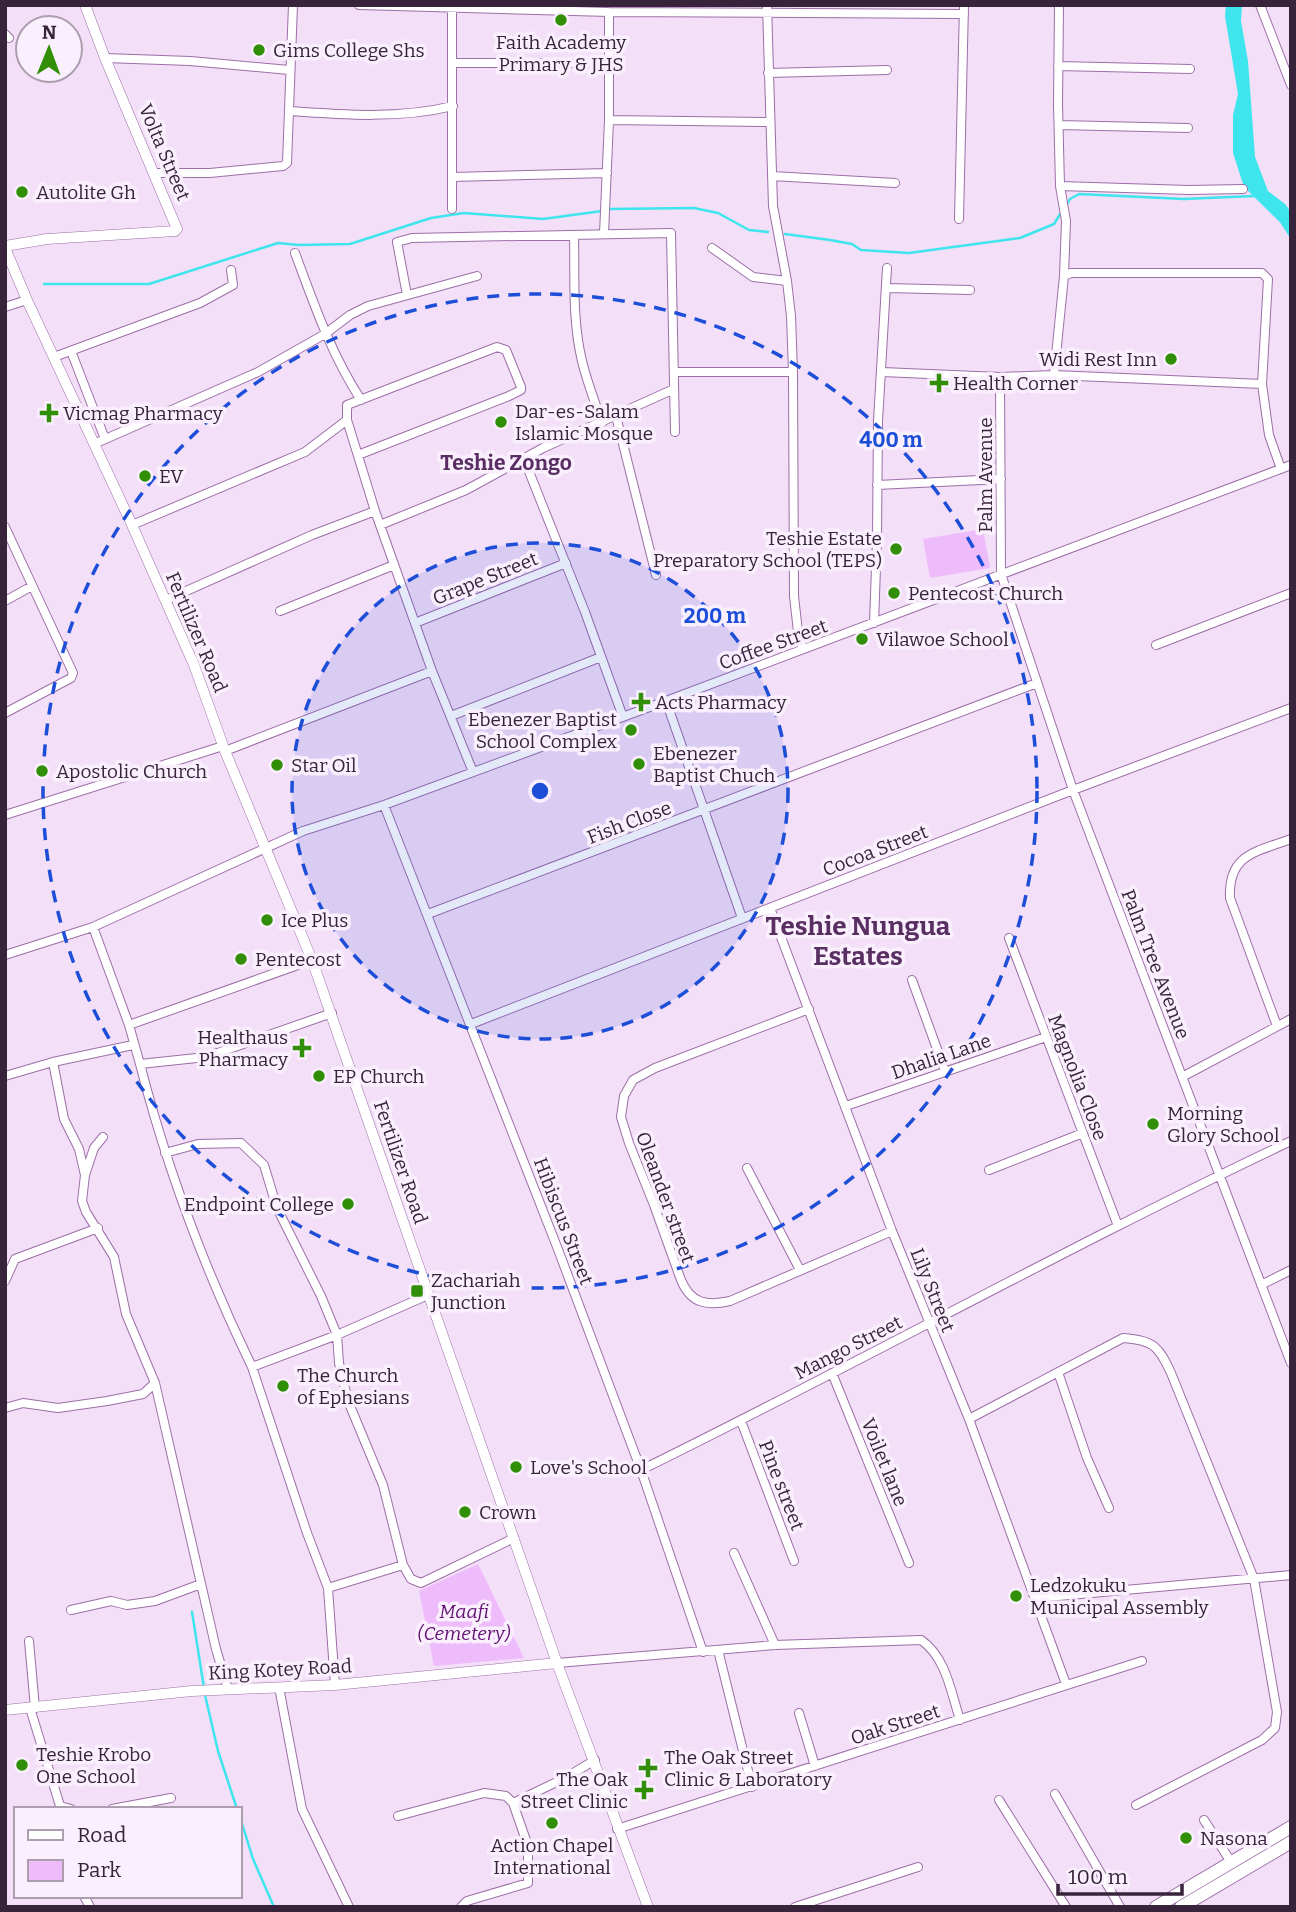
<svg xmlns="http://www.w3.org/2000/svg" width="1296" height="1912" viewBox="0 0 1296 1912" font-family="Bitter,serif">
<rect width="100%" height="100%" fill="#f3dff8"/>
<path fill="#eebbfb" d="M983,529L990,568L930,578L923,539Z
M478,1564L524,1658L434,1666L419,1591Z"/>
<path fill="#3ee5ed" d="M1226,5H1242L1241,21L1248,61L1255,157L1268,191L1285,204L1291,212V233L1244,187L1233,153V115L1238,94L1225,16Z"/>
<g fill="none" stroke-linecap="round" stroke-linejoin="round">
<path stroke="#3ee5ed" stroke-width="2.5" d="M1066,206L1070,199L1079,194L1184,199L1254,196
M609,209L694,208L718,213L749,230L768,232
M1282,223L1291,237
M785,234L830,240L852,244L861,250L909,253L1020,238L1054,224L1062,211
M44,284H149L278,243L299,245L350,244L431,218L464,213L543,219L602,211
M192,1612L204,1688
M205,1695L218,1751L237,1809
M240,1817L253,1859L274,1907"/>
<defs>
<path id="minor" d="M359,5L609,12L964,14
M767,5L773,206L787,281L791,316L793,372L794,596L798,632L803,649
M1059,5L1058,104L1060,186L1066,221L1064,276L1054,375L1262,384L1268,279L1262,273H1071L1064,276
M1260,5L1291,85
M5,34L9,38
M105,58L190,61L289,70
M452,63H573
M1058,66L1190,69
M768,73L887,70
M291,111C344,115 400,119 453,106
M609,120L770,122
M1059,125L1188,128
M155,173H210L283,166L287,163L293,5
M772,176L895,183
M452,177L607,173
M1060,186L1189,190L1243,189
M452,209V9
M959,219L964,5
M604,234L609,120V12
M574,236C575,277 572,320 582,361C587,382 595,402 602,423
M712,248L753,277L787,281
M295,253C314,304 331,354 361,400
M886,288L970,290
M407,295L397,242L412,238L671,233L675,432
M5,307L27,300
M71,351L105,439
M54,357L200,303L233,285L231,270
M674,372H793
M882,372L1000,377L1054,375
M1000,377L1001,574L1073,790L1291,1363
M1262,384L1269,435L1281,469
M616,416L656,575
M347,420V405L497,347L506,350L521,387V390L509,396L358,455
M94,444L258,372L325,334L350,315L368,306L477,276
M524,459L585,612L623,717
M877,485L1001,479
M132,525L305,452L347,420L375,511
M380,525L466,490L543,448L674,389
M5,527L73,673L71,678L5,713
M792,537L877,539
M166,600L312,535L375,511L432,671
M5,601L32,586
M280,611L394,565
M415,623L566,563
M874,623L877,539L878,421L887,268
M1156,645L1291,593
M666,701L742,918
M451,716L601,657
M225,751L432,671L473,772
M384,805L559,1252L641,1470L703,1652
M5,815L223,746
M770,908L892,1231L969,1419L1066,1684
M428,914L1037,683
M93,927L129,1025L312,960
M1009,938L1118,1226
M5,955L93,927L303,831L384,805L666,701L1291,465
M912,980L945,1071
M809,1009L655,1068L633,1080L624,1096L621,1117L629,1143L654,1205L681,1280C691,1304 707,1306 730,1301L892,1231
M471,1024L1073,790L1291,708
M129,1025L140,1064L206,1057L332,1013
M1277,1026L1230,898C1228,854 1256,852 1291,839
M53,1062L64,1119L79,1149L85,1175
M140,1064C167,1169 205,1270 252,1367L337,1335L428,1295
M5,1076L53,1062L133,1045
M1182,1077L1291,1019
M846,1106L1046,1037
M103,1137L94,1148L85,1175L82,1201L86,1212L114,1257L126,1314L155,1383L216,1649L228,1689
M165,1153L198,1144L241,1143L264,1165L277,1208L321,1296L337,1335L339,1363L348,1401L383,1485L403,1565L411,1579L421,1583L514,1538
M747,1168L800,1270
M989,1170L1083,1133
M5,1281L15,1259L98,1228
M1261,1285L1291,1270
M252,1367L307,1533L328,1588L335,1685
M1058,1372L1087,1458L1109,1508
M832,1373L909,1563
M5,1408L23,1403L58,1408L107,1401L143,1394L155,1383
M969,1419L1123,1338C1154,1340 1159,1347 1171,1373L1254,1579L1277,1712L1275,1728L1262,1740L1136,1805
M741,1421L794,1561
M641,1470C859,1363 1071,1245 1291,1141
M734,1553L775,1645
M328,1588L403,1565
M1036,1598L1291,1575
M71,1610L111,1601L127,1605L155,1601L201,1584
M29,1641L35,1708
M718,1650L752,1787
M557,1663L775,1645L921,1640C946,1657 951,1692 960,1720
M279,1687L302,1809L349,1907
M30,1708L61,1809
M799,1713L815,1766
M1055,1794L1120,1907
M999,1800L1066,1907
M60,1806L71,1809
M112,1809L171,1798
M398,1816L484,1793L506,1796L513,1803L565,1778L595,1760
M1204,1820L1231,1862
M617,1829L1142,1661
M84,1896L90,1907
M461,1907L467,1901L528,1883V1846L513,1803
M795,1907L918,1867"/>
<path id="tertiary" d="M5,246L47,239L175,231L177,229L105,58L85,5
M5,248L27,300L132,525L194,665L225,751L312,960L557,1663L648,1907
M5,1710L192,1691L335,1685L557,1663"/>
<path id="primary" d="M1156,1907L1291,1827
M1181,1907L1291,1842"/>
</defs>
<use href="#minor" stroke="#9c6fa7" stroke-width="10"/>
<use href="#tertiary" stroke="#9c6fa7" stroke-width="11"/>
<use href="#primary" stroke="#9c6fa7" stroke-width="14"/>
<use href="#minor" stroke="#fff" stroke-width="8"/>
<use href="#tertiary" stroke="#fff" stroke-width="10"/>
<use href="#primary" stroke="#fff" stroke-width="12"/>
</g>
<circle cx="540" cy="791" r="248" fill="#1d4ed8" fill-opacity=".12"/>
<g fill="none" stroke="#1d4ed8" stroke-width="3.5" stroke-dasharray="12 9">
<circle cx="540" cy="791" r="248"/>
<circle cx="540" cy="791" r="497"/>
</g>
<g fill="#308f06" stroke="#faf0fd" stroke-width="2.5">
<circle cx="561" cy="20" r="7"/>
<circle cx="259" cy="50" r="7"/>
<circle cx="22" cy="192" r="7"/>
<circle cx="1171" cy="359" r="7"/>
<path d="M935.5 372.5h7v7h7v7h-7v7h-7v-7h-7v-7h7z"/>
<path d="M45.5 402.5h7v7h7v7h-7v7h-7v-7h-7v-7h7z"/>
<circle cx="501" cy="422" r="7"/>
<circle cx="145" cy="476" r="7"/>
<circle cx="896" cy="549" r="7"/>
<circle cx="894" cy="593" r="7"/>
<circle cx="862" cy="639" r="7"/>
<path d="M637.5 691.5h7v7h7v7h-7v7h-7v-7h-7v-7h7z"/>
<circle cx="631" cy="730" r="7"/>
<circle cx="639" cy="764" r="7"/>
<circle cx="277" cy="765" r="7"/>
<circle cx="42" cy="771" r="7"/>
<circle cx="267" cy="920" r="7"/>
<circle cx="241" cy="959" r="7"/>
<path d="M298.5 1037.5h7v7h7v7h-7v7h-7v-7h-7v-7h7z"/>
<circle cx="319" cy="1076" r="7"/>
<circle cx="1153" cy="1124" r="7"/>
<circle cx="348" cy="1204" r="7"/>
<rect x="410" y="1284" width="14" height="14" rx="3.5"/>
<circle cx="283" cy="1386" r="7"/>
<circle cx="516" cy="1467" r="7"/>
<circle cx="465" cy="1512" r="7"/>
<circle cx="1016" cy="1596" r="7"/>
<circle cx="22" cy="1765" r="7"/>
<path d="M644.5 1757.5h7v7h7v7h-7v7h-7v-7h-7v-7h7z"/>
<path d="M640.5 1779.5h7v7h7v7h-7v7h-7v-7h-7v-7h7z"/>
<circle cx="552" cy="1823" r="7"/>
<circle cx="1186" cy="1838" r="7"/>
</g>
<g text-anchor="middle" stroke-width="7" stroke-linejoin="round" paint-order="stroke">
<g font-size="19" fill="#37243b" stroke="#faf0fd" text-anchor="start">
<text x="561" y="49" text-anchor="middle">Faith Academy<tspan x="561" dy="22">Primary &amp; JHS</tspan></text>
<text x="273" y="57">Gims College Shs</text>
<text x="36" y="199">Autolite Gh</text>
<text x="1157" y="366" text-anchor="end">Widi Rest Inn</text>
<text x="953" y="390">Health Corner</text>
<text x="515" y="418">Dar-es-Salam<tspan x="515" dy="22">Islamic Mosque</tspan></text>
<text x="63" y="420">Vicmag Pharmacy</text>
<text x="159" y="483">EV</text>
<text x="882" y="545" text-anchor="end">Teshie Estate<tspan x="882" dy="22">Preparatory School (TEPS)</tspan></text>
<text x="908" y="600">Pentecost Church</text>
<text x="876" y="646">Vilawoe School</text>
<text x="655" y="709">Acts Pharmacy</text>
<text x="617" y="726" text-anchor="end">Ebenezer Baptist<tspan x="617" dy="22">School Complex</tspan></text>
<text x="653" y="760">Ebenezer<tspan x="653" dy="22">Baptist Chuch</tspan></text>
<text x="291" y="772">Star Oil</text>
<text x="56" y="778">Apostolic Church</text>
<text x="281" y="927">Ice Plus</text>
<text x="255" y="966">Pentecost</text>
<text x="288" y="1044" text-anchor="end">Healthaus<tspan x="288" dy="22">Pharmacy</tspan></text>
<text x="333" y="1083">EP Church</text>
<text x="1167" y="1120">Morning<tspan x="1167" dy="22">Glory School</tspan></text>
<text x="334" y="1211" text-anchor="end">Endpoint College</text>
<text x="431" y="1287">Zachariah<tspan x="431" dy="22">Junction</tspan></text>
<text x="297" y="1382">The Church<tspan x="297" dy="22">of Ephesians</tspan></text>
<text x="530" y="1474">Love's School</text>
<text x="479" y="1519">Crown</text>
<text x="1030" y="1592">Ledzokuku<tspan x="1030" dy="22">Municipal Assembly</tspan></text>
<text x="36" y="1761">Teshie Krobo<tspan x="36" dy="22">One School</tspan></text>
<text x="664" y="1764">The Oak Street<tspan x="664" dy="22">Clinic &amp; Laboratory</tspan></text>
<text x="628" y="1786" text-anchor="end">The Oak<tspan x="628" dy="22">Street Clinic</tspan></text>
<text x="1200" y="1845">Nasona</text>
<text x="552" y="1852" text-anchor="middle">Action Chapel<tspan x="552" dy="22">International</tspan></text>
</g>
<g font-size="19" fill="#37243b" stroke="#faf0fd">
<text transform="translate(165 152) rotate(67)" y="7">Volta Street</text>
<text transform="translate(985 475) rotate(-90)" y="7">Palm Avenue</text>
<text transform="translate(485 578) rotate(-22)" y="7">Grape Street</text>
<text transform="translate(197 632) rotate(67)" y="7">Fertilizer Road</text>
<text transform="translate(773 644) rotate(-20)" y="7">Coffee Street</text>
<text transform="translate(629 822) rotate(-21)" y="7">Fish Close</text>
<text transform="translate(875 850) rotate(-21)" y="7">Cocoa Street</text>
<text transform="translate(1156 964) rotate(69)" y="7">Palm Tree Avenue</text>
<text transform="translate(941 1056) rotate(-19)" y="7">Dhalia Lane</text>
<text transform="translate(1078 1077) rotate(69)" y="7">Magnolia Close</text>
<text transform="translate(401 1162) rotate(71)" y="7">Fertilizer Road</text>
<text transform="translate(666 1197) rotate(70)" y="7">Oleander street</text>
<text transform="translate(564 1221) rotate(69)" y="7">Hibiscus Street</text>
<text transform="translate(933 1290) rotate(68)" y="7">Lily Street</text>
<text transform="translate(848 1347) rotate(-27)" y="7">Mango Street</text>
<text transform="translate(885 1462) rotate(68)" y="7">Voilet lane</text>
<text transform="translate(782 1485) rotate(69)" y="7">Pine street</text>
<text transform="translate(280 1669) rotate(-3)" y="7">King Kotey Road</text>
<text transform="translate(895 1724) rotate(-18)" y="7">Oak Street</text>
</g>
<g font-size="19" font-style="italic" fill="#611072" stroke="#faf0fd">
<text x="464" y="1618">Maafi<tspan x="464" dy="22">(Cemetery)</tspan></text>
</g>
<g font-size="21" font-weight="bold" fill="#592f63" stroke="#faf0fd">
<text x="506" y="470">Teshie Zongo</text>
</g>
<g font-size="26" font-weight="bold" fill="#592f63" stroke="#faf0fd">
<text x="858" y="935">Teshie Nungua<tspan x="858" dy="30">Estates</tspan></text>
</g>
</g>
<circle cx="540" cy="791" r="10" fill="#1d4ed8" stroke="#faf0fd" stroke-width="3.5"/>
<g font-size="21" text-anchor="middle" font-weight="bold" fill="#1d4ed8" stroke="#faf0fd" stroke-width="7" stroke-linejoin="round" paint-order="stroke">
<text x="891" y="447">400 m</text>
<text x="715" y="623">200 m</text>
</g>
<rect width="1296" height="1912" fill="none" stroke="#37243b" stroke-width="14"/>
<rect x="14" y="1807" width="228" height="91" fill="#faf0fd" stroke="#ac9eaf" stroke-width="2"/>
<rect x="28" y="1830" width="35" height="10" fill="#ffffff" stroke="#ac9eaf" stroke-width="2"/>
<text x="77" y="1842" font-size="21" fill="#37243b">Road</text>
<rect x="28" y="1860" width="35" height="21" fill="#eebbfb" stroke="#ac9eaf" stroke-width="2"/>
<text x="77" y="1877" font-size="21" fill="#37243b">Park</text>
<g transform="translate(49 49) rotate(1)"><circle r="33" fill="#faf0fd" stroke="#ac9eaf" stroke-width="2"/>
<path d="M0-5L12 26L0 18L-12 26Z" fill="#308f06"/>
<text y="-10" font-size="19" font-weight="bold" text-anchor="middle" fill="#37243b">N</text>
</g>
<path d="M1058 1884v10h124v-10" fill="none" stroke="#37243b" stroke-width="3.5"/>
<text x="1068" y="1884" font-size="21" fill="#37243b" stroke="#faf0fd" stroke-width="5" paint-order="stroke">100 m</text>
</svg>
